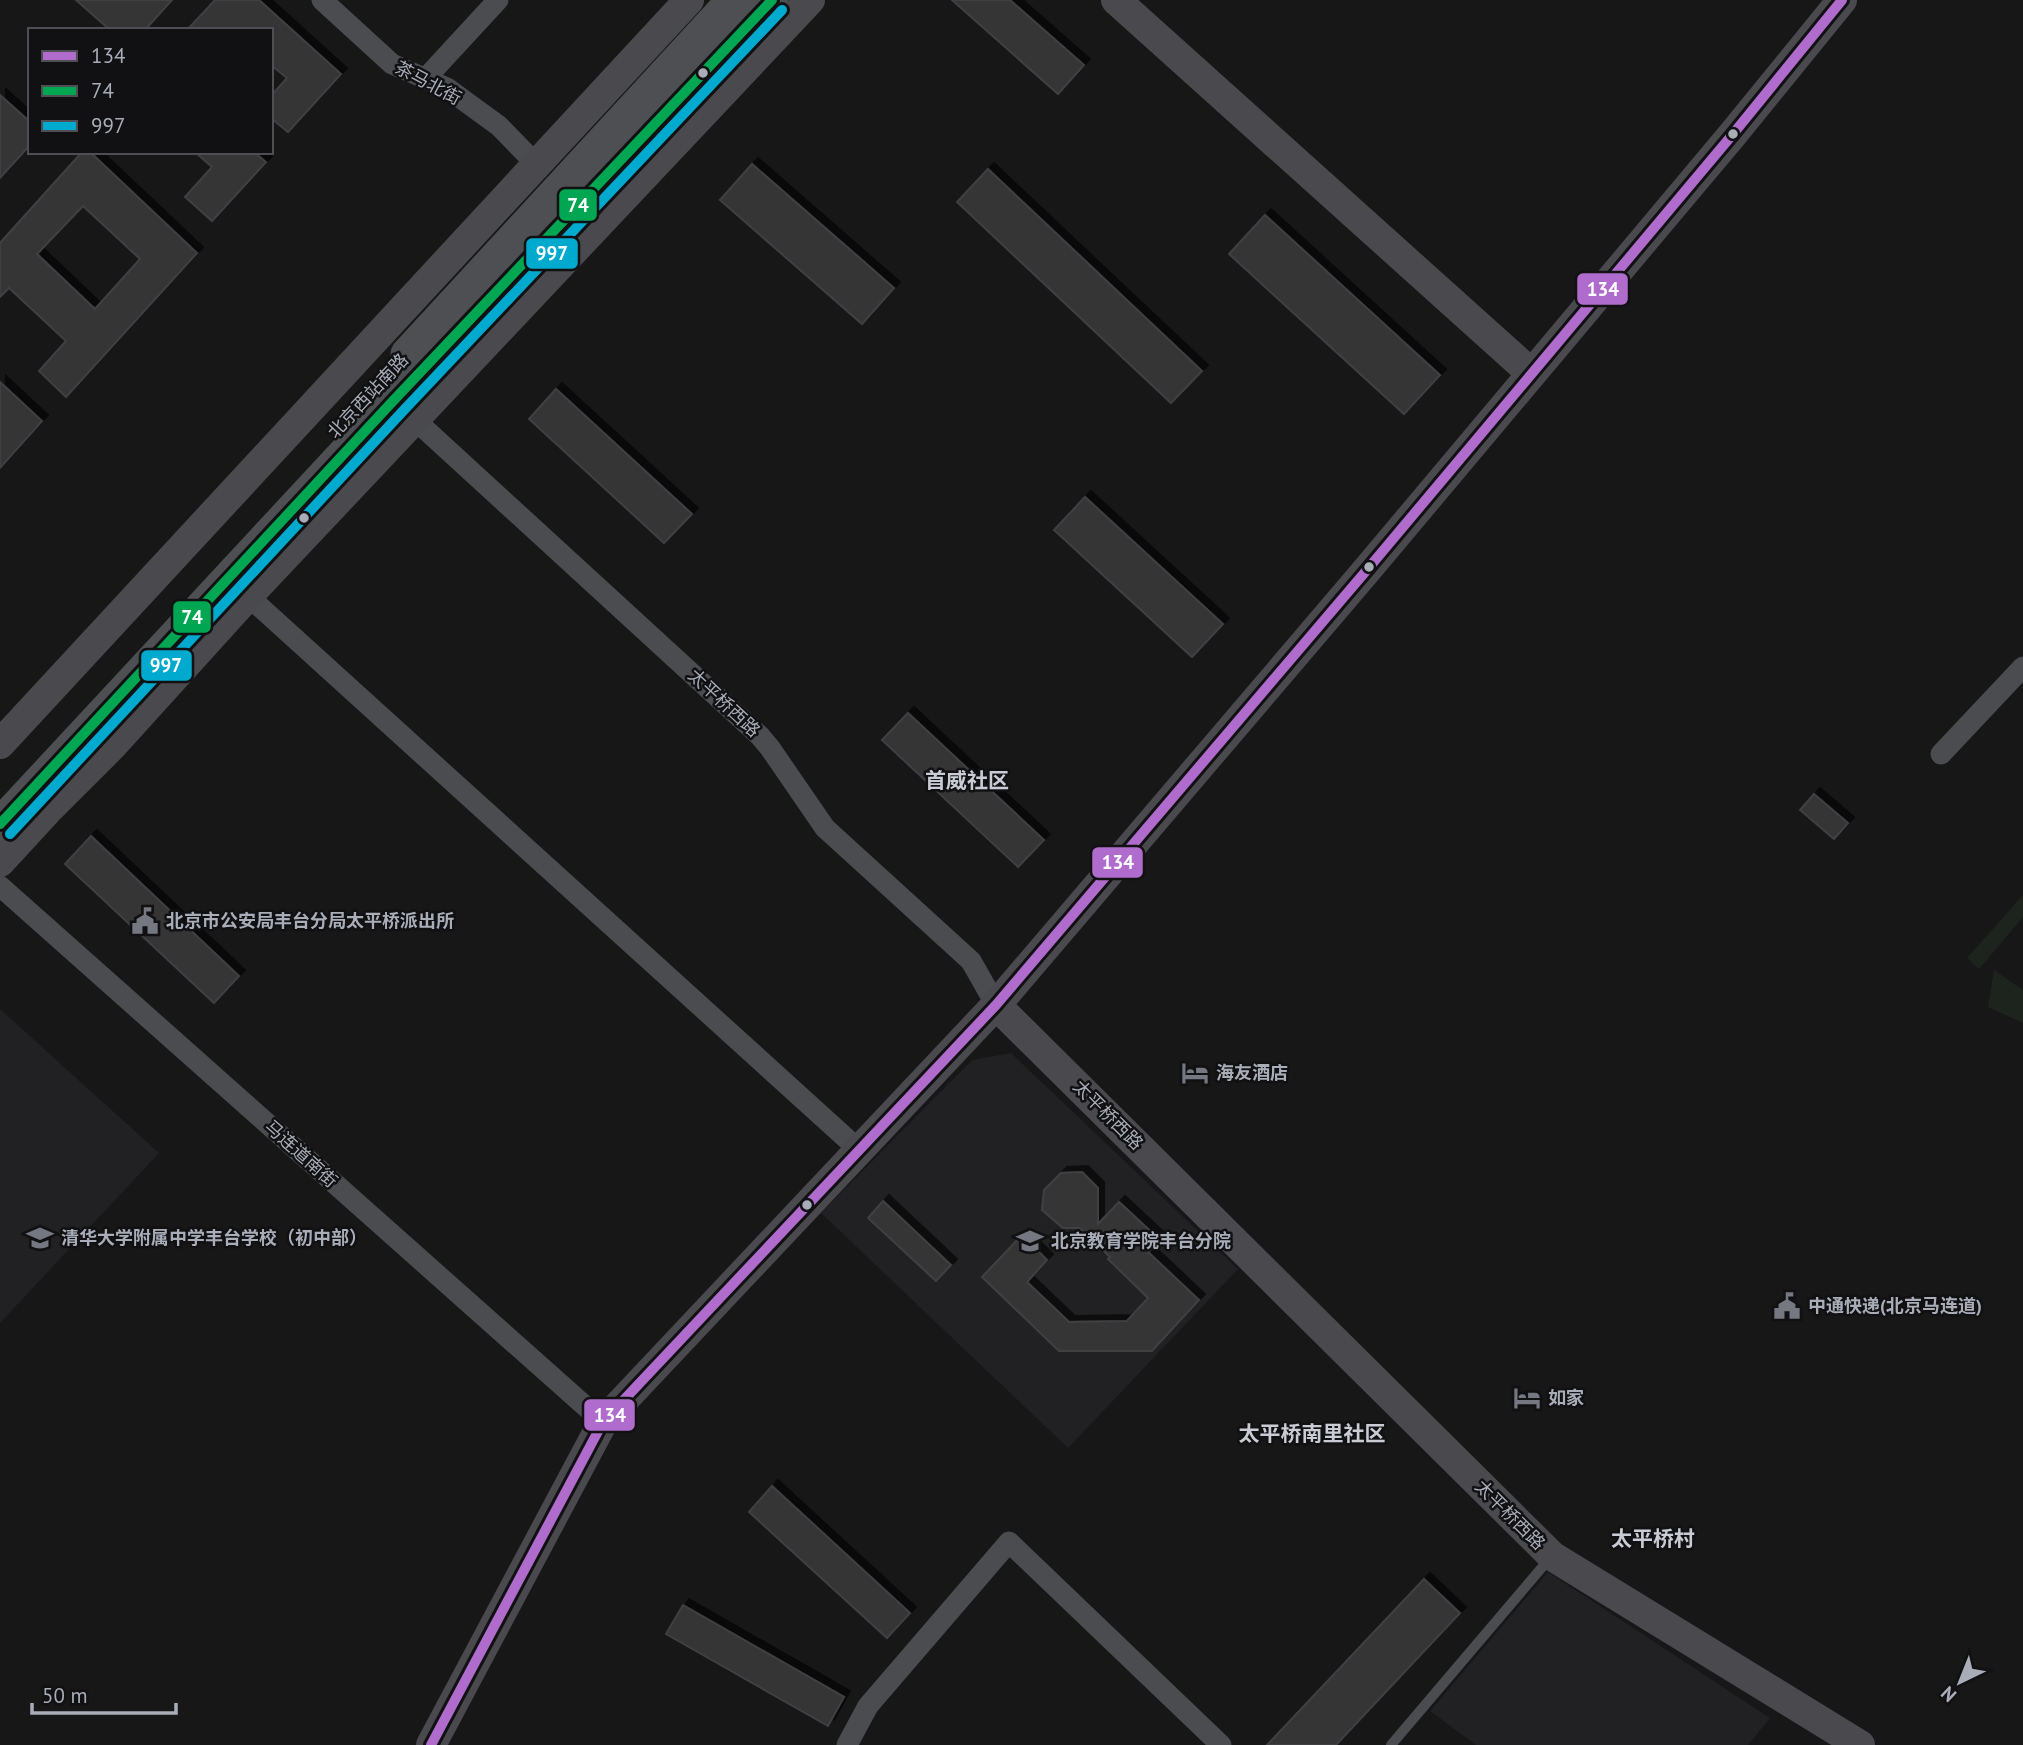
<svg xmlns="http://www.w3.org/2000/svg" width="2023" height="1745" viewBox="0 0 2023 1745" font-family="'PT Sans','Noto Sans SC',sans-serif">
<defs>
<filter id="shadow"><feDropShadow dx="6" dy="-6" stdDeviation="0" flood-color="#0009"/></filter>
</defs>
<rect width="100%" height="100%" fill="#171717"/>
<path fill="#212123" d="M0,1009L159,1153L0,1323Z
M1011,1053L1238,1269L1068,1448L821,1213L972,1060Z
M1548,1572L1770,1718L1748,1745H1476L1430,1711Z"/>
<path fill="#1d241e" d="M2023,895V917L1979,969L1967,958Z
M1994,970L2023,990V1023L1988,1007Z"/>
<path fill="#353536" stroke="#3f4043" stroke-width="2" fill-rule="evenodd" filter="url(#shadow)" d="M76,0H172L145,30H110Z
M215,0H259L341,74L288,132L271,118V96L287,78L271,65V30H187Z
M952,0H1010L1084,65L1058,94Z
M0,95L30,122V145L0,178Z
M82,152H90L197,253L66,397L39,371L66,341L9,288L0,297V243ZM83,206L140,259L95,309L37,254Z
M195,152H254L266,162L212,221L185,197L212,167Z
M752,164L894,288L862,324L720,200Z
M988,169L1202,371L1171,403L957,202Z
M1265,215L1440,375L1404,414L1229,254Z
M0,382L42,421L0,468Z
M556,389L692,514L664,543L529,419Z
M1085,497L1223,624L1192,657L1054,530Z
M908,713L1044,840L1018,867L882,740Z
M1814,794L1848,823L1834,839L1800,810Z
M91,836L239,976L214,1003L65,864Z
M1082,1172L1098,1188V1224L1119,1202L1160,1240L1148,1252L1199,1300L1152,1351H1059L982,1277L1022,1235L1047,1260L1027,1282L1069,1322L1127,1321L1148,1298L1108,1259L1110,1257L1080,1228H1063L1042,1210L1044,1190L1061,1173Z
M883,1201L951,1265L936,1281L868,1218Z
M772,1486L910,1613L887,1638L749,1512Z
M1424,1579L1460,1613L1336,1745H1267Z
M683,1605L844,1697L828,1726L666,1634Z"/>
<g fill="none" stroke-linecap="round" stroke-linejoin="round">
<path stroke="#4b4c50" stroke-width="10" d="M1391,1745L1550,1558"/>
<path stroke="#4b4c50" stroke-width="21" d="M322,0L392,64L447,88L499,126L536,164
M426,78L498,0
M414,419L760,736L770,748L825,828L971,961L996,1005
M248,596L858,1149
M1941,754L2023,667
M0,886L603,1422
M847,1745L868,1706L1009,1542L1221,1745"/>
<path stroke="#4a4a4e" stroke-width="30" d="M1116,0L1531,373
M0,744L689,0
M0,862L47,811L113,745L248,596L810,0
M996,1005L1552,1556L1860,1745
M431,1745L603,1422L996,1005L1366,571L1733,134L1842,0"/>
<path stroke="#4d4f52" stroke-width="33" d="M407,354L733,0
M0,824L393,401L772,0"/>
<defs>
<path id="bus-1" d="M431,1745L603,1422L996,1005L1366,571L1733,134L1842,0"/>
<path id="bus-2" d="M0,824L393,401L772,0"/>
<path id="bus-3" d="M10,834L403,411L782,10"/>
</defs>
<use href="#bus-1" stroke="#111113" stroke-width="16"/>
<use href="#bus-2" stroke="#111113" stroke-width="16"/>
<use href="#bus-3" stroke="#111113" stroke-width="16"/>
<use href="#bus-1" stroke="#b06ccc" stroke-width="10"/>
<use href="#bus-2" stroke="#00a651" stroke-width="10"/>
<use href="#bus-3" stroke="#00a9ce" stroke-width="10"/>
</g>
<defs>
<symbol id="civic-bare" viewBox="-9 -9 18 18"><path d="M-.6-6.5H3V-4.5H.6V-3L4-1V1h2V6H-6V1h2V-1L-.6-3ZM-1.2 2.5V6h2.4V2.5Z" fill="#757880" stroke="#111113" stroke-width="2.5" paint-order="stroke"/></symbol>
<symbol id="hotel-bare" viewBox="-9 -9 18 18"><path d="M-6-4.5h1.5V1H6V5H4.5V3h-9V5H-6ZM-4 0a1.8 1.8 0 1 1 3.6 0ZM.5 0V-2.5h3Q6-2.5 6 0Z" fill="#757880" stroke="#111113" stroke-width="2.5" paint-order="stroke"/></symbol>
<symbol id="school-bare" viewBox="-9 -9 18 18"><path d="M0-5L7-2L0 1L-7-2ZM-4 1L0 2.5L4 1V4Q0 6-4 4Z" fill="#757880" stroke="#111113" stroke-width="2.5" paint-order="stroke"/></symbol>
<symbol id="university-bare" viewBox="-9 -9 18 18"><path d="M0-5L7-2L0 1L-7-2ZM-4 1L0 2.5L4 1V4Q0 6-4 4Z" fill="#757880" stroke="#111113" stroke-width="2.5" paint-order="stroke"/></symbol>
</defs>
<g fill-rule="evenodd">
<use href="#civic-bare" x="126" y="902" width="38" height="38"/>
<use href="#hotel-bare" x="1176" y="1054" width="38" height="38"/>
<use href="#school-bare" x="21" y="1219" width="38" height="38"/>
<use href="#university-bare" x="1011" y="1222" width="38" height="38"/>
<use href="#civic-bare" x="1768" y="1287" width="38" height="38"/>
<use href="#hotel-bare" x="1508" y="1379" width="38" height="38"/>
</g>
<g fill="#a8adb8" stroke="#111113" stroke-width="2.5">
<circle cx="703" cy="73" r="6"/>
<circle cx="1733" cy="134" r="6"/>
<circle cx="304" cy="518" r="6"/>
<circle cx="1369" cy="567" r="6"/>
<circle cx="807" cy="1205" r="6"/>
</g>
<g text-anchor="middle" stroke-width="5" stroke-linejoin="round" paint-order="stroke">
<g font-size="18" fill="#a8adb8" stroke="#111113">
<text transform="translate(428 83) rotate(28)" y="6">茶马北街</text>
<text transform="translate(368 396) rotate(-47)" y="6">北京西站南路</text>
<text transform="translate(724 703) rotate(43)" y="6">太平桥西路</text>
<text transform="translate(1108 1115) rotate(45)" y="6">太平桥西路</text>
<text transform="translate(301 1154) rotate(42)" y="6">马连道南街</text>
<text transform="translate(1510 1515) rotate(45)" y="6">太平桥西路</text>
</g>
<g font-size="18" font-weight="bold" fill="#a8adb8" stroke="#111113" text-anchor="start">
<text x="166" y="927">北京市公安局丰台分局太平桥派出所</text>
<text x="1216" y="1079">海友酒店</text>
<text x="61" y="1244">清华大学附属中学丰台学校（初中部）</text>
<text x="1051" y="1247">北京教育学院丰台分院</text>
<text x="1808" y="1312">中通快递(北京马连道)</text>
<text x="1548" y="1404">如家</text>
</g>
<g font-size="21" font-weight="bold" fill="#c9ccd4" stroke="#111113">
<text x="967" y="788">首威社区</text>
<text x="1312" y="1441">太平桥南里社区</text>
<text x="1653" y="1546">太平桥村</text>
</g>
</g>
<g stroke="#111113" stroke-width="2.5">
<rect x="558" y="188" width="40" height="34" rx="7" fill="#00a651"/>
<rect x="525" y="237" width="54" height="33" rx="7" fill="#00a9ce"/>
<rect x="1576" y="272" width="53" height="34" rx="7" fill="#b06ccc"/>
<rect x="172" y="600" width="40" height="34" rx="7" fill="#00a651"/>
<rect x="140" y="649" width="53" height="33" rx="7" fill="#00a9ce"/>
<rect x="1091" y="846" width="53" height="33" rx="7" fill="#b06ccc"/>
<rect x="583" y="1398" width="53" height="34" rx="7" fill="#b06ccc"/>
</g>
<g font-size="19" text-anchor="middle" font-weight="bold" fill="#fff">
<text x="578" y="212">74</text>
<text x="552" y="260">997</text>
<text x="1603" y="296">134</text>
<text x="192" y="624">74</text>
<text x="166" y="672">997</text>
<text x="1118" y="869">134</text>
<text x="610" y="1422">134</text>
</g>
<rect x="28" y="28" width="245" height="126" fill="#111113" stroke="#4d4f55" stroke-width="2"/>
<rect x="42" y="51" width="35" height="10" fill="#b06ccc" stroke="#4d4f55" stroke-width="2"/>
<text x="91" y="63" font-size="21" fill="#a8adb8">134</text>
<rect x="42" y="86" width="35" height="10" fill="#00a651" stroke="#4d4f55" stroke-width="2"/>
<text x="91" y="98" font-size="21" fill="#a8adb8">74</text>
<rect x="42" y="121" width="35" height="10" fill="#00a9ce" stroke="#4d4f55" stroke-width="2"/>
<text x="91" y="133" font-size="21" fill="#a8adb8">997</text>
<g transform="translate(1960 1682) rotate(223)" stroke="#111113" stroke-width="5" paint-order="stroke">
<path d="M0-5L12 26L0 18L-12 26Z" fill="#a8adb8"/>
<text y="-10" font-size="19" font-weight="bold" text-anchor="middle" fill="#a8adb8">N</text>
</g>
<path d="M32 1703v10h144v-10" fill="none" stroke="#a8adb8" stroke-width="3.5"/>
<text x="42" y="1703" font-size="21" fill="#a8adb8" stroke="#111113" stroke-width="5" paint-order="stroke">50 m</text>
</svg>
